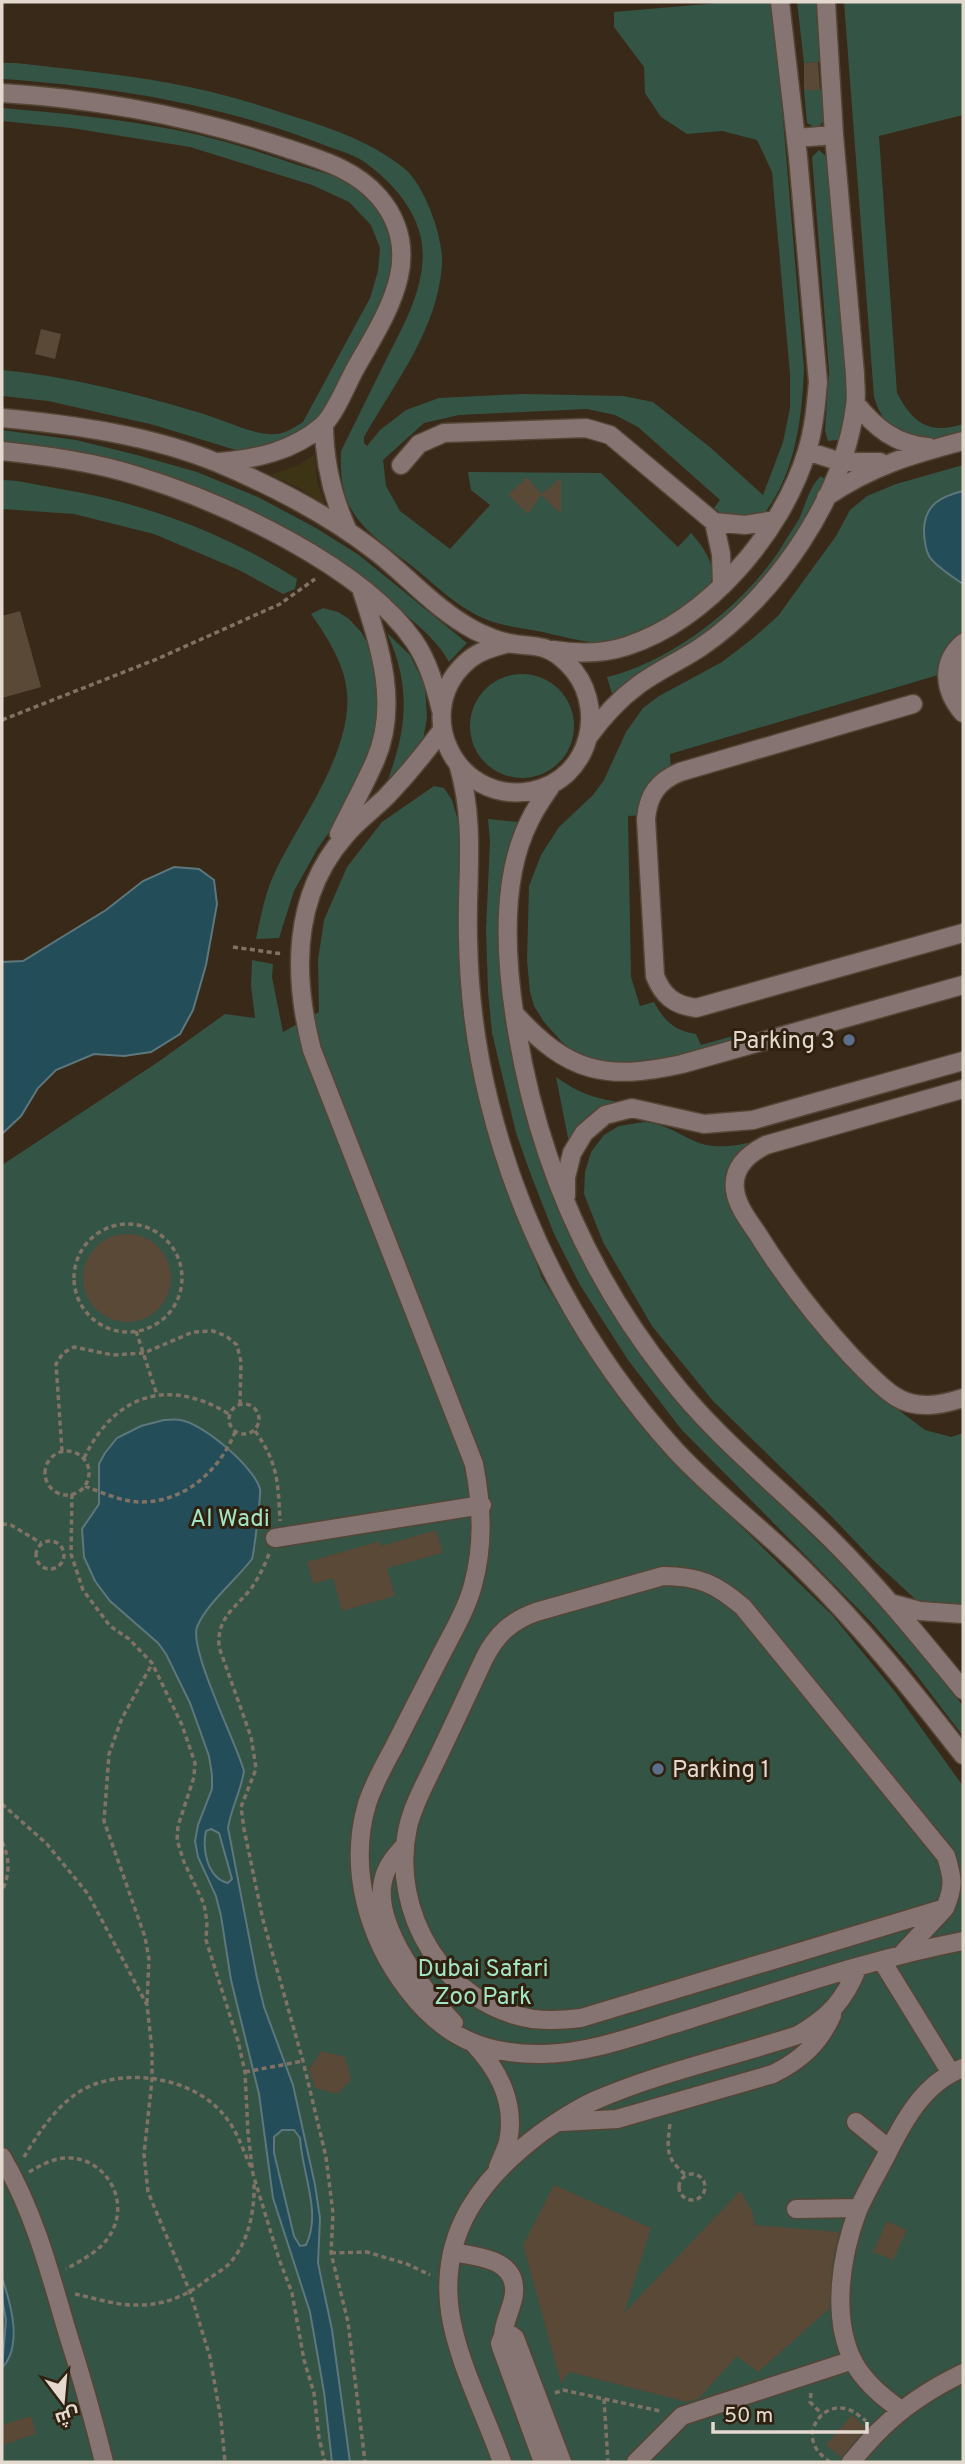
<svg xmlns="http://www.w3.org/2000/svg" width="965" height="2464" viewBox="0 0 965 2464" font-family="Overpass,Cairo,sans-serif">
<rect width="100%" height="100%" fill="#392918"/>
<path fill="#345445" d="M729,2H771L776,36L804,368C802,421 795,477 760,519L727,518L714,508L720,500L638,427L615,415L587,409L459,415L424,423L383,460L386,486L400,511L450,549L490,505L471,490L468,472L601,473L678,547L691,533C734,580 705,600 661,624C641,634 623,644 600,643C580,642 558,635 537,631C522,628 505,626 490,621C458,609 435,584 408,563C363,529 338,513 341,451C356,421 371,390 386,360C401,330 418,301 422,267C428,222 398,186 363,161C351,153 333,149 319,143C219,104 108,86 2,79V63H16C75,70 135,75 194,88C228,95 262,106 295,117C334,129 373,143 405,169C425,186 444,239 442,265C437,331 395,382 364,437V443L367,446L380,430L406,410L439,398L523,394L623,396L653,402L711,448L763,495L783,442L790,408V374L772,172L757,140L722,131L687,134L661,117L645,93L644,67L614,27V12Z
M797,2H820V62L804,63Z
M844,2H963V115L879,136L897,393C913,423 929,435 963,424V433C923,444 887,442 874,397Z
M821,89L824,121L819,126L814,127L807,123L804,90Z
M2,108C61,113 122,119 181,131C220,139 260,152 298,165C319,172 344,177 362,190C382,206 397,235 395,260C390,314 338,388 310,436L252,455L154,425L48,401L2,396V370C67,376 134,393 197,412C216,417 250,433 268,434C282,436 292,429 303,422L370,298L378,271L380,248L371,225L349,202L312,185L190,147L71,128L2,121Z
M819,150L828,158L847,368V404L838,440L828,441L825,431L829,371L812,157Z
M2,430L76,440L137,455L197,472L258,497L316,528L359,555L467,643L449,662C435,636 407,617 386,598C313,537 226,490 133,469C90,459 45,455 2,448Z
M963,465V491L946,495L953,578L963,584V644L945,673L670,754L671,769L645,815L628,816L631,977L640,1006L654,1002C664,1021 675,1031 696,1034L701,1045L733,1036L737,1049L647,1075L586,1063L561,1041L544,1022L534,1006L530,992L527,961L529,886L541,855L559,827L593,795L604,780L626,732L643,708L659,696L722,662L752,639L778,616L836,536L850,510L867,496L896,484Z
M821,476L828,482L760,600L613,697L607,677C672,662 747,603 782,546C787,537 794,528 799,519C806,504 809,487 821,476Z
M2,480C19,480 38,485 55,488C142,502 223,532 297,579L295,589L283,594L239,570L154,534L74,514L2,509Z
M323,608L338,612L349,619L361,632L375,655L385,690L380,742L345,810L318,848L294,891L279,938L256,939C261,916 265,893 275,872C300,819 357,746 346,685C342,660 325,634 311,614Z
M387,633L410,655L425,686L427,718L422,745L384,790C406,734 413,690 387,633Z
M470 726a52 52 0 1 1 104 0a52 52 0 1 1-104 0Z
M434,786L444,788L452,800L459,824L461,846L458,947L462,1009L470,1055L502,1174L542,1278L608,1383L685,1472L833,1616L896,1693L963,1786V2462H2V1165L158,1062L225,1014L255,1018L251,986L252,960L273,964L272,977L283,1032L319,1012L318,960L324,920L347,867L382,822Z
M488,819L519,822L508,852L503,893L504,965L568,1222L711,1437L858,1580L919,1649L963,1706V1736L911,1668L871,1622L681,1429L628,1360L580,1285L554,1234L531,1175L516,1133L492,1033L488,991L486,929L490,841Z
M556,1077C580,1094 596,1099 626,1103L569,1143Z
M644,1122C662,1123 673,1131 690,1139C713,1151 736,1146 760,1140L741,1156L735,1193L799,1309L847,1366L888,1402L925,1430L951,1437L963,1433V1611H936L915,1599L873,1560L832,1517L713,1401L652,1326L603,1242L584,1194L585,1172L591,1152L604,1135L619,1126Z"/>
<path fill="#3c3414" d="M315,454L317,482L326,507L299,488L271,475L298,465Z"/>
<path fill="#234d58" stroke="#5d777c" stroke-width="2" fill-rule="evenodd" d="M963,491V584C953,577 935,566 929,556C925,548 924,537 924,529C925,504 942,496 963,491Z
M174,867L199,869L214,880L217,904L206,965L193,1010L180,1034L151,1052L124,1056L94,1054L56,1070L38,1088L21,1116L2,1134V962L23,961L106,910L143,881Z
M164,1420C169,1420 176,1419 180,1420C203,1423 255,1468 260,1489C261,1496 254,1552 252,1559C236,1580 207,1603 197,1627C189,1650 236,1742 244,1771C241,1791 231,1808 228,1828L257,1978L264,2007L293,2085L315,2185L320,2218L318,2263L332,2330L350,2462H332L324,2392L310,2312L273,2198L259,2094L231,1980L221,1916L216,1896L198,1857L195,1841L198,1825L212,1789V1775L209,1756L190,1703L166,1654L158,1643L110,1601L95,1581L84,1557L82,1529L99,1504V1464L105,1453L117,1438L141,1426ZM211,1829L219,1833L232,1879L228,1883C207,1878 202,1849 206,1831ZM282,2130H294L300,2138C302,2173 322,2213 306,2245L300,2246L294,2236L274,2153V2137Z
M2,2278C11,2304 23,2345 2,2368L6,2320L2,2298Z"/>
<path fill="#5a4937" d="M818,62L820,90H804V63Z
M41,329L61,334L55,359L35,354Z
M527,477L541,494L561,478V514L541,495L528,514L508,495Z
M20,611L41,687L2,698V616Z
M83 1278a44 44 0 1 1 88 0a44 44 0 1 1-88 0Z
M436,1530L443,1553L387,1568L395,1596L342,1611L333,1578L313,1584L307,1562L380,1541L381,1546Z
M321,2051L345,2057L351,2080L337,2094L315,2088L309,2069Z
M554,2185L651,2228L624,2313L740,2191L752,2211L755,2225L839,2232L832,2264L829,2309L758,2372L737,2356L699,2398L687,2402L569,2372L561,2383L523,2245Z
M887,2221L907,2230L893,2260L873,2252Z
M852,2415L866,2428L841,2457L826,2445Z
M31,2416L36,2434L2,2445V2425Z"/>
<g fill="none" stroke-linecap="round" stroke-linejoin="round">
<defs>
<path id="minor" d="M2,93C99,99 194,117 286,148C319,159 355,169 379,197C429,256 384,317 354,371C346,386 334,416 322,426C293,451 256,459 219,462
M796,138L834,135
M856,404C875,427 896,445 928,447
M2,418C75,425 150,435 218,463C275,487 331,516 379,554C410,579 438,611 474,630C484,635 497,641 509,643C534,648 546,642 567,663C609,703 592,780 531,791C454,805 409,708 470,659C481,650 495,647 509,643
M324,424C324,463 332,496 348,531
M2,451C48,456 94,462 138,476C223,502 362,566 414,641C428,661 435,686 441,710
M807,451L841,462H880
M401,465L419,444L444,433L586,428L610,435L714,522L745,525L775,520
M826,497C872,466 910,455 963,441
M714,522L721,554L722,586
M963,643C940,663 944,691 963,713
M553,650C578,654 603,654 627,646C709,619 783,531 807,451C814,428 816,405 818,382L798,157L780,2
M960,697L959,676L963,666
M913,704L680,772C658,781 648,795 646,819L655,976C663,996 674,1005 696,1008L963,933
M442,730C425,753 407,775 387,796C373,810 357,821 344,837C292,897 293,977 312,1050L474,1464C482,1506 484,1544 473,1585C466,1611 451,1635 439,1659C424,1688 409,1717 394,1747C384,1765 373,1785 367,1804C348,1869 368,1938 408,1990C444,2037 484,2055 543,2054C593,2053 643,2033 690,2019C780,1991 870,1959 963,1941
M589,736C603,717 618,700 637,686C657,671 680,661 701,647C775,597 844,496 855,406C857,396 855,385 855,374L834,135L826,2
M459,767C476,826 466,880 468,940C469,994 476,1049 489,1101C521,1232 586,1352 676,1451C716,1494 763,1529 804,1570C862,1627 913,1691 963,1755
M553,783C545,795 536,807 530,820C499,880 506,967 517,1031C538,1159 588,1275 669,1377C716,1438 778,1486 832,1540C879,1587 921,1639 963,1690
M339,834C351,809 364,786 375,761C400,704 379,644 361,588
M515,1014C568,1073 606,1081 682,1064L963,985
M963,1089L766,1145C748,1154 732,1168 735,1190C737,1206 749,1221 757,1233C785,1278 816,1318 852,1357C865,1370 880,1387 896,1397C917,1410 941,1405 963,1398
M566,1196V1177L572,1153L584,1133L605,1115L632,1108L704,1124L753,1120L963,1061
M275,1538L482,1505
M663,1576C699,1576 716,1584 743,1607L946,1856C953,1878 954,1887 945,1908L581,2018C565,2020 549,2021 533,2019C445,2006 389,1912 408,1827C413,1805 425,1784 435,1763C452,1728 468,1693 485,1657C497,1634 511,1621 536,1612Z
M890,1603L920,1611L963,1614
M405,1845C395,1856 386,1866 383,1881C373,1925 425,1994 454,2023
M901,1955L944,1909
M882,1961L951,2073
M473,2043C499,2070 516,2104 508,2142C506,2150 501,2159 498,2167
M561,2122L617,2119L773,2074C801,2060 819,2044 832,2015
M856,2122L889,2149
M2,2157C33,2210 49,2269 66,2328C80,2372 93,2417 104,2462
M796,2209L859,2208
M452,2252C475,2256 517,2258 514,2293C513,2307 504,2320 503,2336
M901,2410C882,2397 864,2382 853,2361C831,2316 841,2255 858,2210C866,2192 876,2175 885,2158C903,2122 923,2083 963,2068
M502,2462C485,2413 458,2364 450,2312C439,2233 481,2178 541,2133C558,2121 576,2109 596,2100C661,2072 731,2057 798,2035C829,2017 844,2001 858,1967
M543,2462L501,2347L500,2343L503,2336L511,2335L515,2338L562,2462
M636,2462L682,2416L853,2360
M851,2462C861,2451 870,2439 881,2429C905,2405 932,2388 963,2373"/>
</defs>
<use href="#minor" stroke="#544535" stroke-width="21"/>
<path stroke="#807264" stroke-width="3.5" stroke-dasharray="5 3.5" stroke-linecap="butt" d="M2,720L157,659L280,604L315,579
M233,947L283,954
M74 1278a54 54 0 1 1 108 0a54 54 0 1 1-108 0Z
M136,1331L157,1395
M229 1419a15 15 0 1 1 30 0a15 15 0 1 1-30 0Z
M255,1431C278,1463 278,1482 280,1521
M62,1451L56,1364L63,1353L74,1347L113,1355L144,1353L193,1332L213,1331L226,1336L237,1345L241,1362L240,1404
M45 1473a22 22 0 1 1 44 0a22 22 0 1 1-44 0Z
M84,1458C115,1394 168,1377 229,1414
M85,1486C103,1493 122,1502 142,1502C185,1502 220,1470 235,1432
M72,1494L71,1554L83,1590L110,1626L129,1639L152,1663L182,1725L195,1763L194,1777L178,1826L177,1840L184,1862L204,1904L207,1922L206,1940L238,2041L245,2072L248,2133L253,2174L279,2259L292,2293L304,2360L314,2393L319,2438L325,2462
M2,1524L11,1525L41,1543
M36 1555a14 14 0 1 1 28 0a14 14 0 1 1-28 0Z
M269,1554C264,1567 258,1579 250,1590C233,1610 217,1618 219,1647L251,1737L254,1755L256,1769L241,1807L244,1829L263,1920L303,2061L326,2157L333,2213L331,2253L348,2322L365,2462
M2,1804L47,1844L88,1894L147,2005L152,2050V2080L144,2154L148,2192L190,2292L210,2357L221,2420L225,2462
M2,1842C10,1858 10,1875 2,1891
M147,2003L149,1959L145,1937L104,1821L109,1754L122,1718L152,1664
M245,2072L303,2061
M670,2124C667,2149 665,2158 686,2175
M24,2157C39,2132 58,2103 84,2089C127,2066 198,2078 227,2119C238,2133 244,2152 251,2168
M29,2172C40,2166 51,2159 64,2158C101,2155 128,2194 114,2227C106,2248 84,2259 66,2269
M679 2187a13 13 0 1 1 26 0a13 13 0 1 1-26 0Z
M331,2253L367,2252L407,2264L430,2275
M75,2294C95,2298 117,2306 139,2305C163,2305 184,2297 204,2282C212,2276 223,2270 230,2263C249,2241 255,2210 254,2182
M555,2393L563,2390L660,2411
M811,2393L810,2402L822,2414
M604,2399L608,2462
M830,2462C826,2459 821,2455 818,2451C802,2431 823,2402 847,2409C854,2411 860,2416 866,2421"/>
<use href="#minor" stroke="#867473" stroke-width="18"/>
</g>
<g fill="#5c6f8a" stroke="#2f200f" stroke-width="2.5">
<circle cx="849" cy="1040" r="7"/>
<circle cx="658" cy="1769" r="7"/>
</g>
<g text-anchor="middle" stroke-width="6" stroke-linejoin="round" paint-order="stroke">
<g font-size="24" fill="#e4d9cf" stroke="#2f200f" text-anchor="end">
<text x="835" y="1048">Parking 3</text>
<text x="672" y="1777" text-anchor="start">Parking 1</text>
</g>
<g font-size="24" fill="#a2e5c5" stroke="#2f200f">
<text x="230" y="1526">Al Wadi</text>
<text x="483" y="1976">Dubai Safari<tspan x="483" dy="28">Zoo Park</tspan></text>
</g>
</g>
<rect width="965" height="2464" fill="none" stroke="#e4d9cf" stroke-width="7"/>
<g transform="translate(63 2401) rotate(164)" stroke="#2f200f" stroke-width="5" paint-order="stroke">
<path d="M0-5L12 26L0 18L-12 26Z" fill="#e4d9cf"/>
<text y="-10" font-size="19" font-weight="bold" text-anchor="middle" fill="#e4d9cf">ش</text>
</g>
<path d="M713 2422v10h154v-10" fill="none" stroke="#e4d9cf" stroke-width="3.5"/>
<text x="724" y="2422" font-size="21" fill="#e4d9cf" stroke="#2f200f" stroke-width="5" paint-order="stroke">50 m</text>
</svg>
